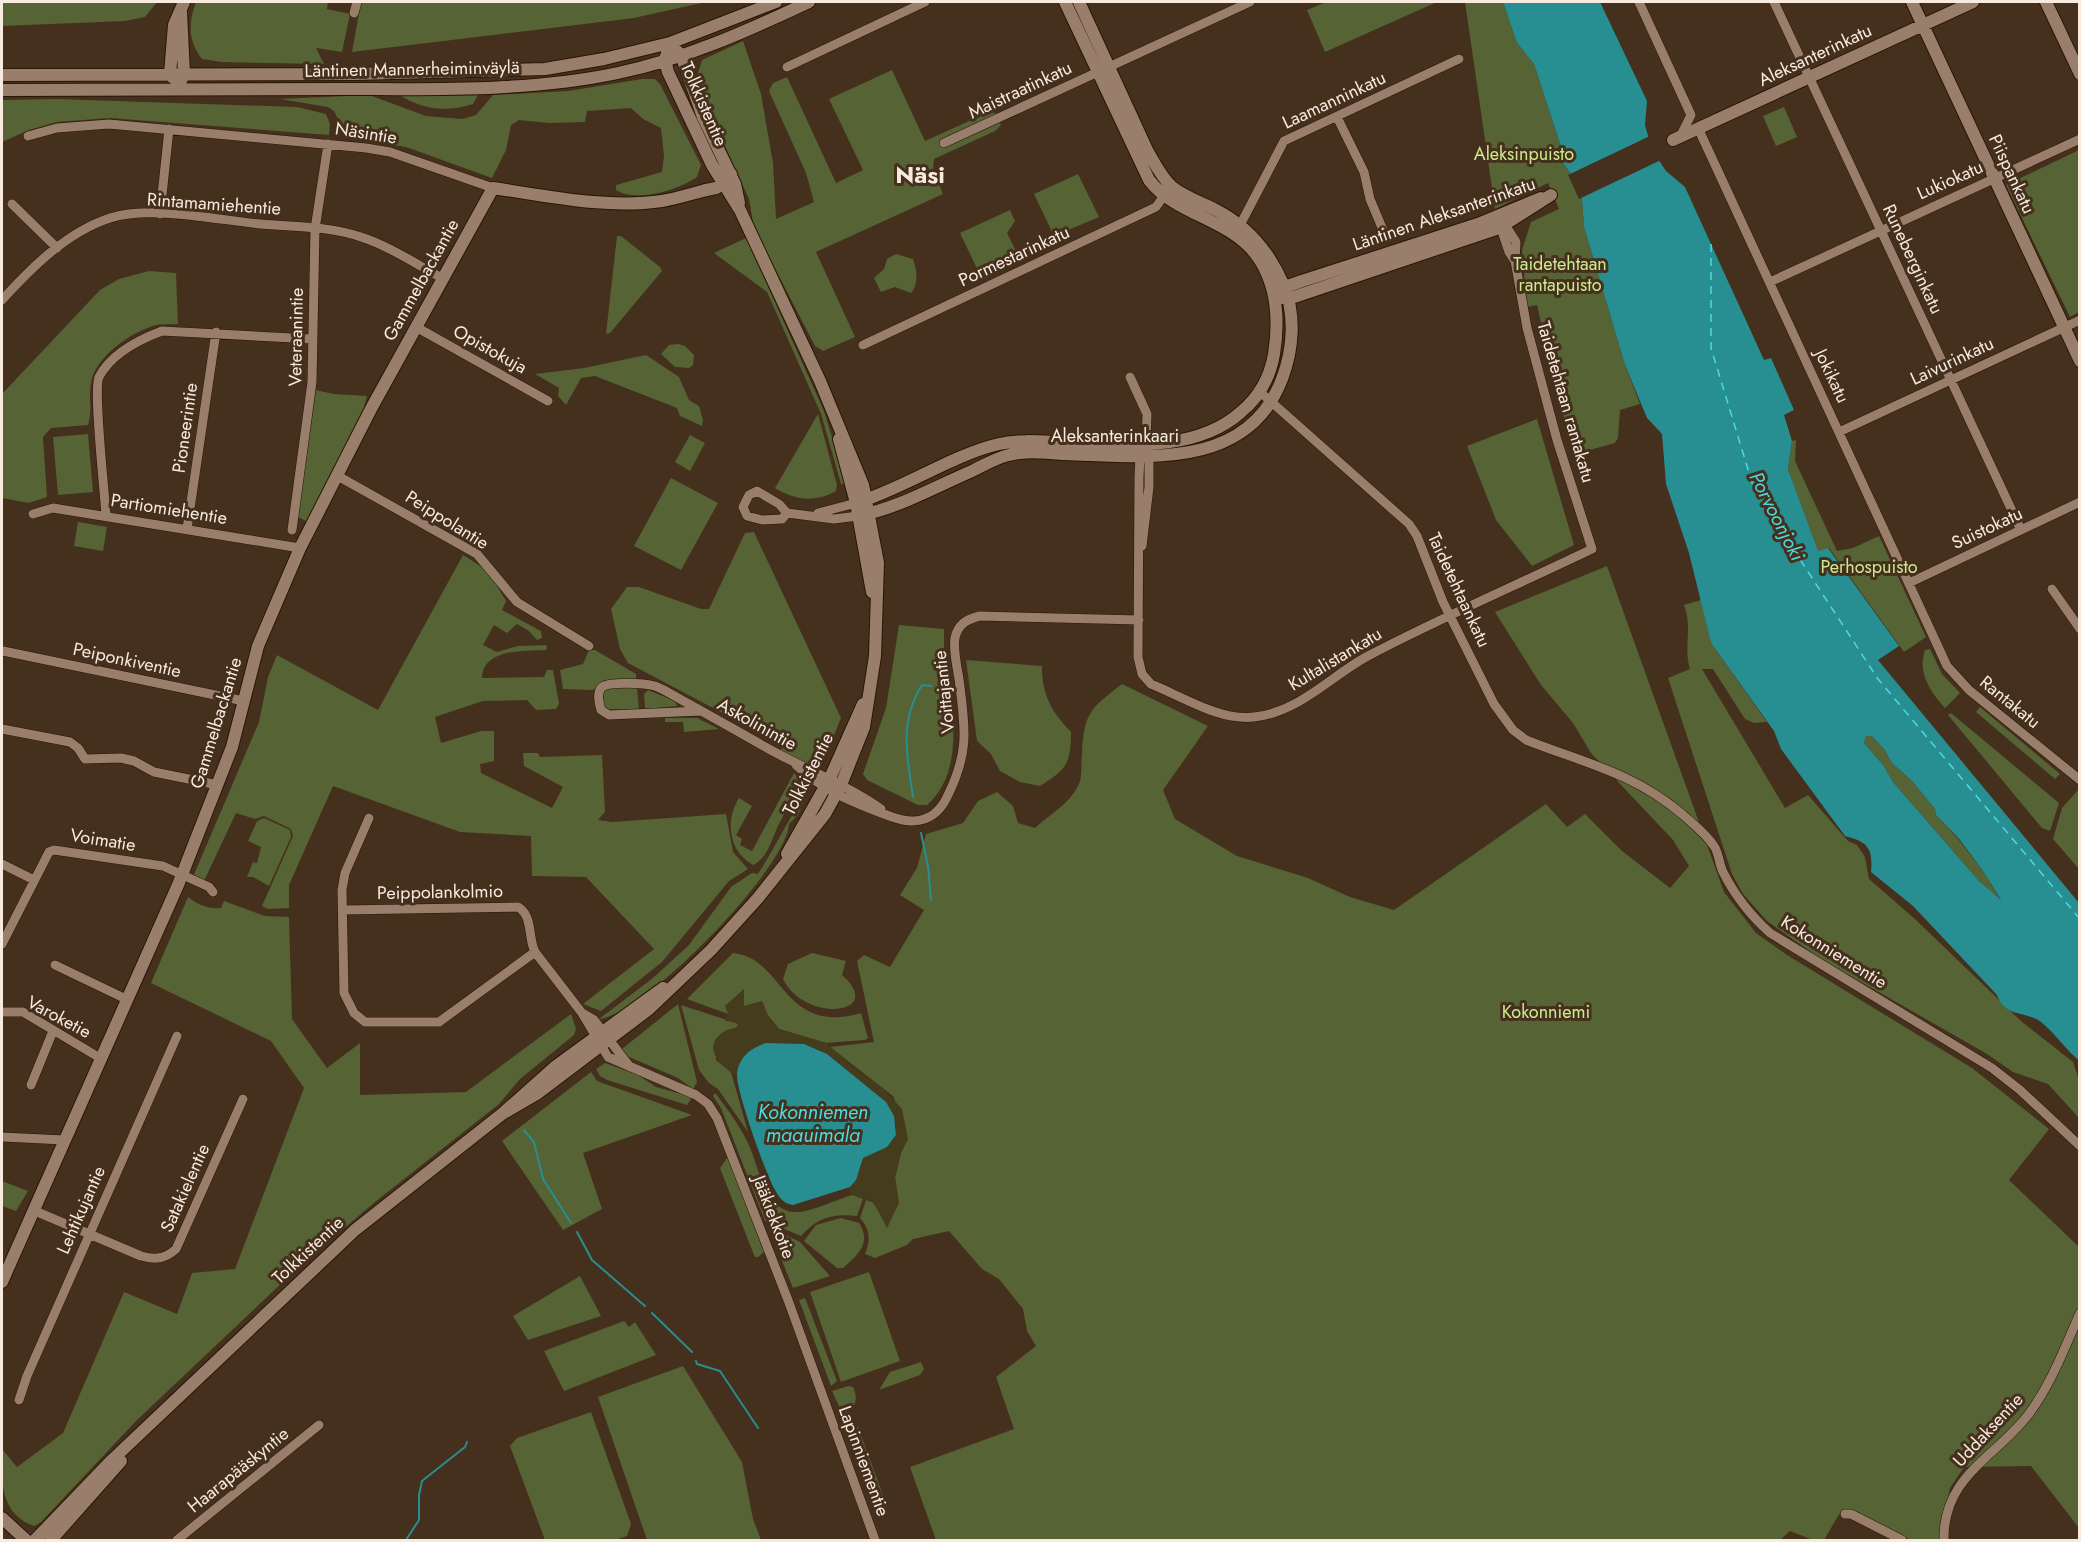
<svg xmlns="http://www.w3.org/2000/svg" width="2081" height="1542" viewBox="0 0 2081 1542" font-family="Jost,sans-serif">
<rect width="100%" height="100%" fill="#452f1d"/>
<path fill="#556335" d="M2,2H157L145,17L125,21L2,26Z
M196,2H328L327,9L350,14L342,52L316,48L324,64L221,62L202,59C188,41 188,23 196,2Z
M361,2H706L634,18L352,52Z
M1326,2H1437L1325,52L1307,10Z
M1465,2H1503L1517,43L1534,64L1565,159L1562,162L1571,174L1582,199L1584,227L1625,365L1640,404L1620,410L1618,438L1615,443L1575,454L1557,394L1537,305L1527,307L1522,250L1531,222L1559,209L1548,183L1495,209Z
M743,41L761,94L773,163L776,219L814,202L806,173L769,91L773,83L787,77L836,183L863,170L829,99L892,70L925,141L989,112L995,113L1001,125L995,131L934,159L933,169L943,194L816,252L855,337L823,351L815,346L754,228L749,199L706,105L698,73L702,60Z
M642,79H655L660,84L701,165L697,177C678,190 637,203 616,190V185L662,172L664,156L661,128L643,119L631,108L587,111L585,122L549,123L519,120L511,125L506,150L492,178L406,147L347,137L334,111L328,107L280,99L369,95L426,116L462,119L476,115L493,95L568,91Z
M478,95L473,104C449,112 423,110 401,96Z
M57,99L297,107L326,114L330,124L329,135L110,118L57,122L29,130L2,142V100Z
M1784,107L1797,137L1776,146L1763,116Z
M2079,150V312L2070,317L2006,185Z
M1078,174L1099,217L1054,236L1034,194Z
M1010,210L1015,221L1007,233L1018,255L979,273L960,233Z
M617,236H621L660,267L662,271L610,333L606,334Z
M746,238L824,411L846,483L841,484L821,414L767,292L714,253Z
M896,254L913,259C917,270 919,283 911,293L895,287L881,292L874,278L884,269L887,259Z
M149,271L176,273L178,324C169,325 158,323 150,327C127,335 95,358 91,383C88,397 93,410 88,425L51,428L43,437L47,497L29,503L2,498V394L100,290L119,279Z
M678,344L685,346L694,355L693,365L689,368L675,367L661,354L669,345Z
M646,355L679,377L689,400L699,406L703,420L702,426L680,416L677,408L595,376L581,378L566,405L558,396L559,388L535,374L584,368Z
M316,390L333,394L367,396L362,415L306,521L298,517Z
M818,414L837,485L836,491C815,503 794,500 775,488Z
M1537,419L1574,545L1532,566L1496,520L1467,446Z
M88,434L93,492L58,495L53,437Z
M690,435L705,443L690,471L675,462Z
M1796,440L1795,461L1837,551L1853,548L1879,536L1926,637L1904,652L1829,548L1818,552L1788,469L1792,441Z
M671,478L718,503L681,570L634,546Z
M78,522L107,527L103,551L74,546Z
M754,532L841,718L825,758L819,760L820,763C806,767 793,757 780,752L783,745L628,663L620,649L611,609L627,587H639L701,609H709L745,533Z
M463,555L488,571L506,601L502,610L541,631L542,638L537,640L529,631L517,624L507,633L494,625L483,645L497,652L518,646L546,645L547,648L546,650C523,651 483,649 482,678L544,677L547,670H553L559,704L556,709L536,710L527,700L483,701L435,717L441,743L481,731H494V761L480,764L481,773L552,808L563,787L524,766L523,753H538L540,757L602,755L605,812L598,820L612,822L726,814L733,852L748,869L729,881L662,962L601,1011L583,1004L654,949L586,877L532,876L531,836L460,832L333,786L289,885V908L268,909L262,906L293,836L291,829L264,816L255,819L236,813L204,881L193,877L259,722L268,677L277,655L378,710Z
M1607,566L1724,892L1756,933L1787,955L1972,1068L2049,1129L2009,1180L2079,1247V1528L2031,1466L1964,1467L1950,1488L1939,1540H1911L1850,1510L1841,1511L1824,1540H1813L1790,1531L1780,1540H936L910,1467L1014,1429L996,1377L1036,1346L1027,1331L1023,1309L999,1279L982,1269L949,1231L913,1239L907,1245L875,1258L865,1254C871,1240 870,1229 860,1218L866,1200H871L881,1214L899,1203L895,1178L901,1152L894,1097L830,1047L874,1042L857,961L864,955L890,967L924,910L900,895L917,868L926,834L963,823L978,801L997,792L1013,806L1018,823L1035,828C1051,813 1072,803 1080,781C1082,773 1081,762 1082,753C1084,712 1091,708 1122,684L1208,726L1163,790L1175,819L1237,856L1308,878L1350,897L1394,910L1546,804L1567,827L1585,814L1622,851L1670,888L1689,866L1673,840L1591,753L1573,723L1541,685L1495,612Z
M1701,600L1711,643L1767,722L1754,723L1745,719L1713,669H1702L1785,808L1808,795L1848,841L1857,845L1865,857L1869,879L1915,919L2021,1021L2073,1062L2079,1080V1118L2048,1084L2013,1072L1987,1054L1821,959L1767,921L1743,894L1732,874L1668,678L1690,669C1683,646 1693,628 1684,605Z
M899,625L944,629V658L946,659C951,705 967,770 927,805H918L867,780L863,774L886,708Z
M1930,649L1942,674L1960,693L1945,708C1930,692 1917,672 1925,650Z
M589,650H595L636,674V680H605L593,690L563,689L560,670L583,664Z
M966,660L1042,666C1042,695 1051,711 1071,732C1071,764 1066,770 1040,786L1020,782L1000,771L991,754L977,741Z
M608,688H637L639,710L607,709L604,704V692Z
M648,690L675,701L677,706L645,709L644,694Z
M1980,707L2060,774L2055,779L1976,712Z
M1951,713L2059,803L2050,831L2042,828L1948,715Z
M665,718H697L719,729L684,732L683,722H665Z
M1866,736H1872L1884,749L1892,763L1912,781L1935,809L1936,815L1959,840L1983,871L2001,901L1979,881L1893,782L1884,766L1864,743Z
M794,773L803,783V792C794,801 786,810 780,822C772,836 769,858 753,865C728,851 725,820 739,798L752,806L736,835L742,839L740,845L752,851Z
M2078,790H2080L2079,869L2053,839L2062,808Z
M808,791L798,815L789,824C786,870 643,1016 599,1019L653,978L689,945L731,887L752,873L758,874C776,846 788,819 808,791Z
M264,818L290,830L291,837L269,886L253,877H247L253,862L257,863L261,847L248,841L257,821Z
M188,897C198,905 208,909 221,908L224,901L265,916L289,917L292,1019L327,1068L360,1043V1095L466,1092L571,1014L576,1029L574,1035L520,1079L499,1104L375,1202L303,1263L136,1421L41,1522L34,1526C0,1514 1,1481 2,1449L17,1467L63,1433L124,1292L177,1314L192,1273L235,1269L304,1088L271,1041L151,983Z
M733,953C785,958 782,1036 861,1013L868,1038L865,1040L826,1043L779,1029L765,1012L744,1006L743,989L728,1014L687,999Z
M812,953L846,961L842,975C887,1015 805,1024 783,979L788,964Z
M678,1004L697,1082L693,1089L678,1078L629,1057L622,1049Z
M681,1005L739,1024L736,1028L722,1033L716,1042V1060L731,1072L748,1132L718,1089L709,1083L699,1070Z
M605,1063L638,1075L656,1087L692,1097L687,1105L607,1080L600,1076L596,1069Z
M591,1072L597,1081L692,1115L583,1153L602,1209L563,1230L502,1141Z
M715,1093C727,1108 737,1122 746,1139C758,1160 763,1211 795,1212C809,1213 838,1199 852,1195L861,1196L863,1199L857,1216C832,1213 817,1218 801,1236L765,1221L721,1108L713,1096Z
M727,1158L730,1159L764,1252L758,1257H755L752,1250L720,1168Z
M2,1181L28,1191L16,1211L2,1206Z
M841,1218L859,1223C872,1243 858,1255 843,1268H837L804,1241L816,1225Z
M768,1226L800,1242L830,1276L793,1288Z
M869,1272L900,1361L841,1382L810,1292Z
M580,1276L601,1316L528,1340L513,1316Z
M805,1298L837,1381L831,1386L799,1300Z
M624,1321L629,1327L635,1322L656,1355L564,1391L544,1351Z
M921,1362L924,1369L920,1375L879,1390L890,1372Z
M683,1366L742,1462L753,1519L761,1540H647L598,1397Z
M848,1386L853,1387C859,1399 855,1409 843,1415L832,1391Z
M591,1412L631,1524L627,1536L615,1540H545L510,1446L517,1438Z
M853,1423L858,1427L887,1506L884,1514H878L845,1427Z"/>
<path fill="#443c1c" d="M744,989V1006L762,1001L771,1022L779,1029L826,1043L853,1067L883,1088L902,1109L908,1139L901,1153L895,1178L899,1203L887,1228L874,1203L852,1195L849,1187L860,1170L863,1158L893,1141L897,1126L873,1091L820,1050L804,1044L766,1043L741,1060L737,1076C722,1067 699,1047 725,1031C729,1029 734,1029 738,1026L737,1022L725,1021L728,1014L725,1006Z"/>
<path fill="#278e91" fill-rule="evenodd" d="M1503,2H1600L1647,101L1645,125L1652,150L1666,171L1685,187L1764,360L1771,358L1794,410L1784,415L1792,441L1788,469L1818,551L1828,548L1899,646L1878,660L2079,903V1060C2065,1050 2049,1024 2034,1018C2018,1012 2004,1014 1997,995L1913,906L1871,872C1873,848 1868,842 1845,836L1781,749L1774,731L1711,643L1689,553L1666,484L1662,434L1647,418L1625,365L1584,227L1582,199L1571,174L1562,162L1565,159L1534,64L1517,43ZM1866,736H1872L1884,749L1892,763L1912,781L1935,809L1936,815L1960,840L1983,871L2001,900L1979,881L1893,782L1884,766L1864,743Z
M766,1043L804,1044L827,1054L886,1102L894,1116L896,1135L887,1147L863,1158L856,1180L850,1187L793,1205C784,1204 778,1197 774,1188C765,1172 736,1090 737,1075C738,1057 751,1048 766,1043Z"/>
<path fill="#452f1d" d="M1650,136L1661,160L1579,199L1568,175Z"/>
<g fill="none" stroke-linecap="round" stroke-linejoin="round">
<path stroke="#278e91" stroke-width="2" d="M913,797C907,757 899,721 922,685L931,686
M921,833L928,866L931,900
M524,1130L534,1142L543,1179L571,1223
M577,1232L592,1260L645,1306
M652,1313L692,1352
M696,1361L697,1364L720,1371L758,1428
M406,1540L419,1520V1495L422,1481L465,1447L467,1442"/>
<path stroke="#4bdbe0" stroke-width="1.5" stroke-dasharray="8 6" stroke-linecap="butt" d="M1711,244V348L1754,489L1878,679L2080,919"/>
<defs>
<path id="street" d="M1639,2L1691,115L1680,137
M1774,2L2021,530
M354,13L357,2
M787,67L925,2
M1337,117L1364,172L1370,199L1383,230
M1698,128L1947,666L1969,690L2080,780
M28,136L57,128L109,124L366,148L390,152L493,188
M944,143L1250,2
M12,204L57,248
M160,214L169,129
M1499,222L1509,252L1515,261
M1237,231L1284,141L1459,59
M1770,282L2080,139
M2,300C31,268 67,232 110,218C152,205 217,220 261,224C293,227 329,226 361,237C389,246 416,264 442,278
M416,327L548,401
M863,345L1156,207L1168,190
M1130,377L1147,414L1146,443L1140,456L1139,477L1138,657L1142,674L1151,684C1183,697 1220,721 1254,717C1297,713 1330,677 1366,657C1440,618 1517,585 1592,549L1557,440L1527,328L1515,261L1516,242L1502,220
M1260,392L1409,524L1417,536L1443,602L1494,704L1513,730L1526,740C1584,763 1632,772 1682,814C1693,824 1706,834 1714,846C1719,853 1719,864 1723,872C1735,896 1750,915 1770,933L1992,1068L2020,1090L2080,1146
M1839,432L2080,320
M336,475L477,554L517,602L589,646
M787,513L779,504L757,491L749,495L743,507L747,516L762,520L782,519L787,513L834,519L858,516
M818,513L856,503
M33,514L53,508L300,548
M106,516C105,495 93,389 99,377C111,354 138,340 162,331L312,339
M187,529L216,332
M292,530L312,382L315,229L328,144
M1142,546L1149,487V452
M1909,583L2080,502
M2052,589L2080,629
M3,651L244,701
M701,711L609,715L601,710C599,704 597,693 601,688C607,681 645,683 655,686C666,690 677,698 687,703C714,718 741,733 767,748C805,769 845,784 881,809
M2,729L70,742L78,748L85,759L121,758L134,761L154,772L218,785
M796,765C823,791 857,804 892,817C917,826 937,820 948,795C970,750 965,727 959,679C957,666 953,651 955,638C958,624 967,619 980,616L1139,620
M369,818L345,873L342,890L344,993L354,1013L365,1022H439L535,952
M2,864L34,880
M343,910L518,907C533,915 528,939 535,952L582,1013L608,1057L696,1095L708,1104L717,1118L788,1300L875,1540
M2,944L49,852L54,850L163,866L209,887L213,892
M55,965L126,999
M2,1012H23L100,1058
M582,1013L594,1020L630,1067
M31,1085L53,1031
M2,1137L64,1140
M35,1211L141,1256C155,1260 165,1259 176,1249L243,1099
M19,1400L27,1376L177,1036
M1845,1514H1851L1902,1540
M177,1540L319,1425
M1944,1540C1943,1476 1995,1458 2028,1415C2051,1385 2065,1347 2080,1313"/>
<path id="secondary" d="M1912,2L2080,361
M2046,2L2080,74
M181,12L184,74L181,81
M677,51L681,55L703,117L735,184L739,203
M2,75L354,74L545,69L604,59L670,43L776,2
M173,78L170,74L174,25L184,2
M2,90C115,90 228,90 342,89C434,89 528,92 618,73C685,59 747,31 809,2
M1673,140L1973,2
M1279,293L1285,287L1302,281L1478,224L1541,198
M1283,298L1288,299L1499,228L1551,195
M839,439L856,503L872,592
M856,503C903,489 952,455 999,444C1016,440 1035,441 1053,442C1114,443 1192,456 1241,412C1259,397 1270,378 1274,354C1279,323 1277,289 1261,262C1235,218 1178,218 1149,180L1065,2
M858,516C898,508 935,487 972,471C984,465 996,458 1009,455C1027,450 1046,453 1064,454C1142,456 1247,472 1282,379C1293,350 1296,316 1284,286C1270,253 1249,227 1216,210C1202,203 1185,197 1172,187C1161,177 1154,162 1147,150L1079,2
M787,854L830,778L863,704
M502,1114L538,1093L649,1009L711,950L758,898L825,814L841,785L864,727L875,656L878,563L863,485L820,381L740,210L712,165L668,72L665,60L670,43
M2,1282L178,885L232,747L258,646L300,548L372,407L493,188C548,196 607,209 662,201C681,198 698,191 716,188L723,184L731,174
M2,1518L26,1540
M35,1540L112,1460L355,1230L502,1114L556,1066L663,988
M51,1540L121,1461"/>
</defs>
<use href="#street" stroke="#2b1605" stroke-width="10"/>
<use href="#secondary" stroke="#2b1605" stroke-width="14"/>
<use href="#street" stroke="#997f6b" stroke-width="9"/>
<use href="#secondary" stroke="#997f6b" stroke-width="12"/>
</g>
<g text-anchor="middle" stroke-width="6" stroke-linejoin="round" paint-order="stroke">
<g font-size="18" fill="#f8eadf" stroke="#452f1d">
<text transform="translate(1815 55) rotate(-25)" y="6">Aleksanterinkatu</text>
<text transform="translate(412 69) rotate(-1)" y="6">Läntinen Mannerheiminväylä</text>
<text transform="translate(1020 90) rotate(-25)" y="6">Maistraatinkatu</text>
<text transform="translate(1334 100) rotate(-25)" y="6">Laamanninkatu</text>
<text transform="translate(704 104) rotate(66)" y="6">Tolkkistentie</text>
<text transform="translate(366 133) rotate(9)" y="6">Näsintie</text>
<text transform="translate(2012 174) rotate(65)" y="6">Piispankatu</text>
<text transform="translate(1950 180) rotate(-24)" y="6">Lukiokatu</text>
<text transform="translate(214 204) rotate(4)" y="6">Rintamamiehentie</text>
<text transform="translate(1444 214) rotate(-19)" y="6">Läntinen Aleksanterinkatu</text>
<text transform="translate(1014 256) rotate(-25)" y="6">Pormestarinkatu</text>
<text transform="translate(1913 259) rotate(65)" y="6">Runeberginkatu</text>
<text transform="translate(421 280) rotate(-61)" y="6">Gammelbackantie</text>
<text transform="translate(296 337) rotate(-89)" y="6">Veteraanintie</text>
<text transform="translate(490 349) rotate(29)" y="6">Opistokuja</text>
<text transform="translate(1952 361) rotate(-25)" y="6">Laivurinkatu</text>
<text transform="translate(1832 376) rotate(65)" y="6">Jokikatu</text>
<text transform="translate(1566 402) rotate(74)" y="6">Taidetehtaan rantakatu</text>
<text transform="translate(185 428) rotate(-82)" y="6">Pioneerintie</text>
<text x="1115" y="442">Aleksanterinkaari</text>
<text transform="translate(169 509) rotate(9)" y="6">Partiomiehentie</text>
<text transform="translate(447 520) rotate(32)" y="6">Peippolantie</text>
<text transform="translate(1987 528) rotate(-25)" y="6">Suistokatu</text>
<text transform="translate(1459 590) rotate(65)" y="6">Taidetehtaankatu</text>
<text transform="translate(1335 659) rotate(-31)" y="6">Kultalistankatu</text>
<text transform="translate(127 660) rotate(12)" y="6">Peiponkiventie</text>
<text transform="translate(944 692) rotate(-96)" y="6">Voittajantie</text>
<text transform="translate(2010 702) rotate(39)" y="6">Rantakatu</text>
<text transform="translate(216 723) rotate(-73)" y="6">Gammelbackantie</text>
<text transform="translate(757 724) rotate(29)" y="6">Askolinintie</text>
<text transform="translate(808 774) rotate(-63)" y="6">Tolkkistentie</text>
<text transform="translate(103 840) rotate(9)" y="6">Voimatie</text>
<text transform="translate(440 892) rotate(-1)" y="6">Peippolankolmio</text>
<text transform="translate(1834 952) rotate(32)" y="6">Kokonniementie</text>
<text transform="translate(59 1017) rotate(28)" y="6">Varoketie</text>
<text transform="translate(185 1188) rotate(-66)" y="6">Satakielentie</text>
<text transform="translate(81 1210) rotate(-66)" y="6">Lehtikujantie</text>
<text transform="translate(774 1217) rotate(69)" y="6">Jääkiekkotie</text>
<text transform="translate(308 1250) rotate(-43)" y="6">Tolkkistentie</text>
<text transform="translate(1988 1430) rotate(-47)" y="6">Uddaksentie</text>
<text transform="translate(864 1461) rotate(70)" y="6">Lapinniementie</text>
<text transform="translate(238 1470) rotate(-39)" y="6">Haarapääskyntie</text>
</g>
<g font-size="18" fill="#cdea8f" stroke="#452f1d">
<text x="1524" y="160">Aleksinpuisto</text>
<text x="1560" y="270">Taidetehtaan<tspan x="1560" dy="21">rantapuisto</tspan></text>
<text x="1869" y="573">Perhospuisto</text>
<text x="1546" y="1018">Kokonniemi</text>
</g>
<g font-size="20" font-style="italic" fill="#4bdbe0" stroke="#452f1d">
<text transform="translate(1777 516) rotate(63)" y="7">Porvoonjoki</text>
<text x="813" y="1119">Kokonniemen<tspan x="813" dy="23">maauimala</tspan></text>
</g>
<g font-size="24" font-weight="bold" fill="#f8eadf" stroke="#452f1d">
<text x="920" y="183">Näsi</text>
</g>
</g>
<rect width="2081" height="1542" fill="none" stroke="#f8eadf" stroke-width="6"/>
</svg>
